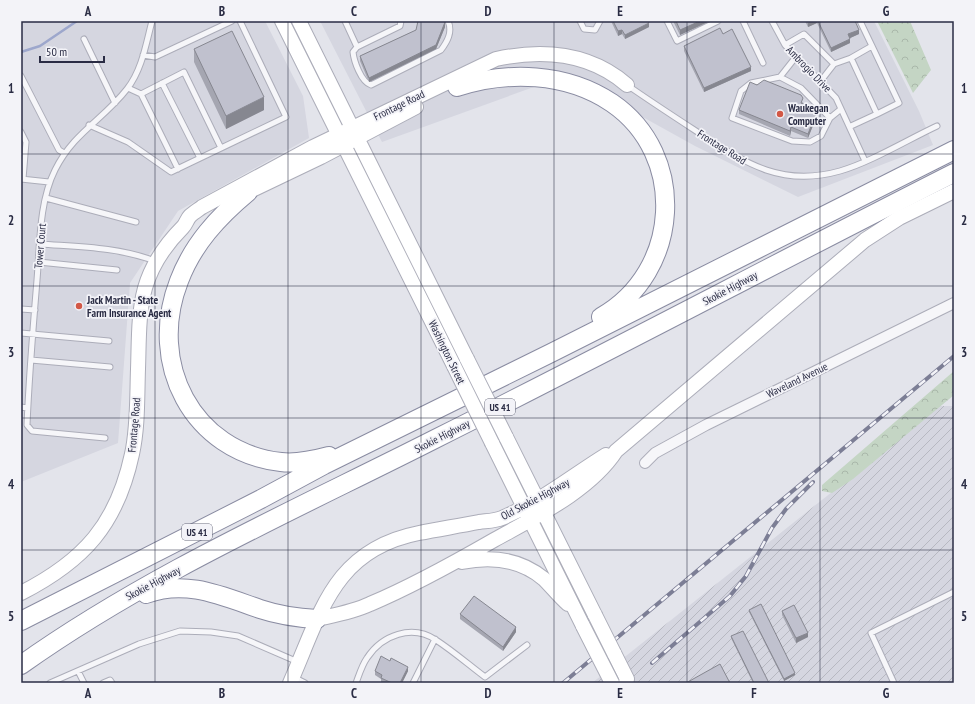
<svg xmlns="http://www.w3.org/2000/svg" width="975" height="704" viewBox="0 0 975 704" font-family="'PT Sans Narrow',sans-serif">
<defs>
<pattern id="industrial-furrows" width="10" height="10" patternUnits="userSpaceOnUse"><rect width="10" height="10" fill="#d5d6e0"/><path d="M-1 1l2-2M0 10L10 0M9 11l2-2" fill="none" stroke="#b7b8c1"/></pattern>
<pattern id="forest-crowns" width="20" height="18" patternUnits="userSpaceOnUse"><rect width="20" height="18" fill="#c4d5c4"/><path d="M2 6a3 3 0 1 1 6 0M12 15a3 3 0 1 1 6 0" fill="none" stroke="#a9b7aa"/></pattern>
</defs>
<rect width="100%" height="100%" fill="#e3e4eb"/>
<path fill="#d5d6e0" d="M21,21H265L303,96L309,138L178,211L130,283L118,443L21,482Z
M320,21H874L919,111L933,145L798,197L695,146L567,75L382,142Z"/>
<path fill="url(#industrial-furrows)" d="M940,406H954V683H592Z"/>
<path fill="url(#forest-crowns)" d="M877,21H910L931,70L913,93Z
M954,371V395L853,479L832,493L822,491V485Z"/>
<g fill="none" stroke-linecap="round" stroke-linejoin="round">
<path stroke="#9da7cc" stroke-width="2.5" d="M21,52L40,46L77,21"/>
<defs>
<path id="lane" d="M345,21L357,47L400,26L401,21
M580,21L584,29L595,30L600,21
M667,21L677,41L718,21
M743,21L763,63
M772,21L785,45L836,98L865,161
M84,39L115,103
M785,45L804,34L834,64L851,58L872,46L860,21
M872,46L899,103L877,114
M357,47L353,52C354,61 361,82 371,85L441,50C447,42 453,32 448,21
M143,55L155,57L232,21
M795,58L780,77L751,83L741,91L732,118L792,141L810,142L821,136L830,118L841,109
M21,76L59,150L64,153
M780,77L801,88L830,118
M820,82L834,64
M162,83L200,158
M627,85C650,101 673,116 696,131C744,162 780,188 840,171C871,162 907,140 937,126
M128,88L141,94L184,72L221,148
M141,94L178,169
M89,125L128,142L171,172L286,117L240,21
M851,126L877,114L851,58
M21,132L26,142L23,179
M21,179L49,182
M46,198L136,222
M40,244C80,247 117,247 155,261
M39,262L117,270
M21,309L35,310
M21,333L109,341
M31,360L110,367
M21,407L27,408
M105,438L32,431L27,425C29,376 33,328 37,280C40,244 39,202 55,170C74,132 103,120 127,89C142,70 146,44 152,21
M78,671L84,683
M293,677L305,683
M50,683L139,644L180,631L211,632L238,636L298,662
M103,683L110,680L112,683
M356,683C359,675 362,665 367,658C382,635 412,624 436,640C453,651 469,665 485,677L527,645
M413,683L435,639
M894,683L871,633L954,592"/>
<path id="street" d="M645,463L655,453L706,425L954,303"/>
<path id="secondary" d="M282,21L454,366
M299,21L467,359
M250,191L321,157L416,107
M506,437L595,615
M492,443L583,626
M462,562C491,556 520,559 544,579C552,587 559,596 568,604
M21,593C84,561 117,524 132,454C138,427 137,397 138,369C139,342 138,314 145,288C152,264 166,244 183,227C186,224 187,219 190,216C193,213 198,210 202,207L313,147L496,59C543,49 590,53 627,85
M317,619C335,615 353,612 370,604C413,586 454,563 494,540C535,517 590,491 616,451L865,240L899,218L954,191
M614,653L627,679L626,683
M290,683C321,613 333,550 419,533C439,529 459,526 479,522C486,521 495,521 502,518C540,502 572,476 606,455"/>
<path id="highway" d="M457,87C507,71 566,72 612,103C688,155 681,272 601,317
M248,192C218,217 193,244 179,281C147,363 192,452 281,462C297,464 314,460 329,456
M146,594C186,579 222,596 260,609C278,615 298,618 317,619
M21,621L261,499L324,465L551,353L954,150
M21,665C149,574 295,510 435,439C609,352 780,261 954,173"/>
</defs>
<use href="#lane" stroke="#acadb9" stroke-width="7"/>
<use href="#street" stroke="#acadb9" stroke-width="12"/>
<use href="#secondary" stroke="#acadb9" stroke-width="16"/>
<use href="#highway" stroke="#8a8ca2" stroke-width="20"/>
<use href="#lane" stroke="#f6f6f9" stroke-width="5"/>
<use href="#street" stroke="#f6f6f9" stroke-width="10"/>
<use href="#secondary" stroke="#fff" stroke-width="14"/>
<use href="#highway" stroke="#fff" stroke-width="18"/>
<defs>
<path id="rail" d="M652,663L730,596L746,576L772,528L786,509L813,482
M563,683L954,356"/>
</defs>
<use href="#rail" stroke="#7c7e95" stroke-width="4"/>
<use href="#rail" stroke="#f3f3f8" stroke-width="2.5" stroke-dasharray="8" stroke-linecap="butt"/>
<defs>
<path id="secondary-bridge" d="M467,359L506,437
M454,366L492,443
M595,615L614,653
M583,626L612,683"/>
</defs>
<use href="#secondary-bridge" stroke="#acadb9" stroke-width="16" stroke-linecap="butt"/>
<use href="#secondary-bridge" stroke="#fff" stroke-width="14"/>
</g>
<path fill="#a5a6b1" d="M416,21H445V27L436,49L369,82L360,61V56L416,30L418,24Z
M611,21H648L649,27L625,39L622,34L618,36Z
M673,21H710L680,35Z
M805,21H855L859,34L850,38V43L831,52L817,23L808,27Z
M723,34L751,71L704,92L684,51V46Z
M194,49L264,110L226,129L194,62Z
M803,102L802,104L816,118L808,138L791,131L790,136L739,114V110Z
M749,610L795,675L784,681L749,612Z
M782,611L808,637L796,643L782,615Z
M460,614L516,632L503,651L460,619Z
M731,636L769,683H753L731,638Z
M375,671H408L402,683H383L381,682V679L375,675Z"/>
<path fill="#868790" d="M700,21H710L680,35V30Z
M811,21H817V23L808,27V23Z
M445,22V27L436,49L369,82V78Z
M649,23V27L625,39V35Z
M622,30V34L618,36V31Z
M859,30V34L848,39V34Z
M850,39V43L831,52V48Z
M751,67V71L704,92V88Z
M264,97V110L226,129V116Z
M816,113V118L808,138V134Z
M791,127V131L790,136V131Z
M516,627V632L503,651V647Z
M808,633V637L796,643V638Z
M408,667V671L402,683H400Z
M795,673V675L784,681V679Z"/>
<path fill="#c0c1ce" stroke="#868790" d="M418,21H445V22L436,45L369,78L360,56L416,30Z
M613,21H648L649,23L625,35L622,30L618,31Z
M676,21H700L680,30Z
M818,21H855L859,30L848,34L850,39L831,48Z
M720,28L723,34L732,29L751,67L704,88L684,46Z
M232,31L264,97L226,116L194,49Z
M764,80L801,95L803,98L801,103L815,109L816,113L808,134L791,127L790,131L739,110L750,82L757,85Z
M474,596L516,627L503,647L460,614Z
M761,604L795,673L784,679L749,610Z
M794,605L808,633L796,638L782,611Z
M743,631L769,683H754L731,636Z
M381,656L390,661L391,658L408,667L400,683H392L381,678L382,675L375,671Z
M720,664L730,683H686Z"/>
<path fill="none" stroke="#2a2c44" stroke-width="1" stroke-opacity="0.55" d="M155,21V683M288,21V683M421,21V683M554,21V683M687,21V683M820,21V683M21,154H954M21,286H954M21,418H954M21,550H954"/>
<g fill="#d25846" stroke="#f3f3f8" stroke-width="1.5">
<circle cx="780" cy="114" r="4"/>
<circle cx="79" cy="306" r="4"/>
</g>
<g text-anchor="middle" stroke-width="3.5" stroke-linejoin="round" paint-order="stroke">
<g fill="#f3f3f8" stroke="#66687a" stroke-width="1">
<rect x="485" y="399" width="30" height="16" rx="3"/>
<rect x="182" y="524" width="30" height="16" rx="3"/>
</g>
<g font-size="10" font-weight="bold" fill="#2a2c44">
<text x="500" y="411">US 41</text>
<text x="197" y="536">US 41</text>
</g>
<g font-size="11" fill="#2a2c44" stroke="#f3f3f8">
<text transform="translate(809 69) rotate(46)" y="4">Ambrogio Drive</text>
<text transform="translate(399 105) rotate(-26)" y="4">Frontage Road</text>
<text transform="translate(722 147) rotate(32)" y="4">Frontage Road</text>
<text transform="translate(40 246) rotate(-85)" y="4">Tower Court</text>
<text transform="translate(730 288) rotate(-28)" y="4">Skokie Highway</text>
<text transform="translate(447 352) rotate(64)" y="4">Washington Street</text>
<text transform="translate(797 380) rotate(-26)" y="4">Waveland Avenue</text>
<text transform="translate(134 425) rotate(-85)" y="4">Frontage Road</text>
<text transform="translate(442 436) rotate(-27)" y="4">Skokie Highway</text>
<text transform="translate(535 499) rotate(-28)" y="4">Old Skokie Highway</text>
<text transform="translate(153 583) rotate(-28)" y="4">Skokie Highway</text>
</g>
<g font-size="11" font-weight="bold" fill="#2a2c44" stroke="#f3f3f8" text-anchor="start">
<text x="788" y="112">Waukegan<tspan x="788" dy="13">Computer</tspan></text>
<text x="87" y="304">Jack Martin - State<tspan x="87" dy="13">Farm Insurance Agent</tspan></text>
</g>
</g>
<rect width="975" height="704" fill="none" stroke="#f3f3f8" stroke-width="44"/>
<path d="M40 56v6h64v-6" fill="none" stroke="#2a2c44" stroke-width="2"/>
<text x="46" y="56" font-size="12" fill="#2a2c44" stroke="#f3f3f8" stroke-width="3" paint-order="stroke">50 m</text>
<rect x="22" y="22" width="931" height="660" fill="none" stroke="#2a2c44" stroke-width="1.5"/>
<g font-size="13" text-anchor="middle" font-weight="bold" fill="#2a2c44">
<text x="88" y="16">A</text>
<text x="222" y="16">B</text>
<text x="354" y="16">C</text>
<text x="488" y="16">D</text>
<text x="620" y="16">E</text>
<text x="754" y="16">F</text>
<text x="886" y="16">G</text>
<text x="11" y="93">1</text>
<text x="964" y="93">1</text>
<text x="11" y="225">2</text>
<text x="964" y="225">2</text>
<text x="11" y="357">3</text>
<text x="964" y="357">3</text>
<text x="11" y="489">4</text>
<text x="964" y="489">4</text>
<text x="11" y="621">5</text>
<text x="964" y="621">5</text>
<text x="88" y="698">A</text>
<text x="222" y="698">B</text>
<text x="354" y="698">C</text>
<text x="488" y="698">D</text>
<text x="620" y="698">E</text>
<text x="754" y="698">F</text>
<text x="886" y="698">G</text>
</g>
</svg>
